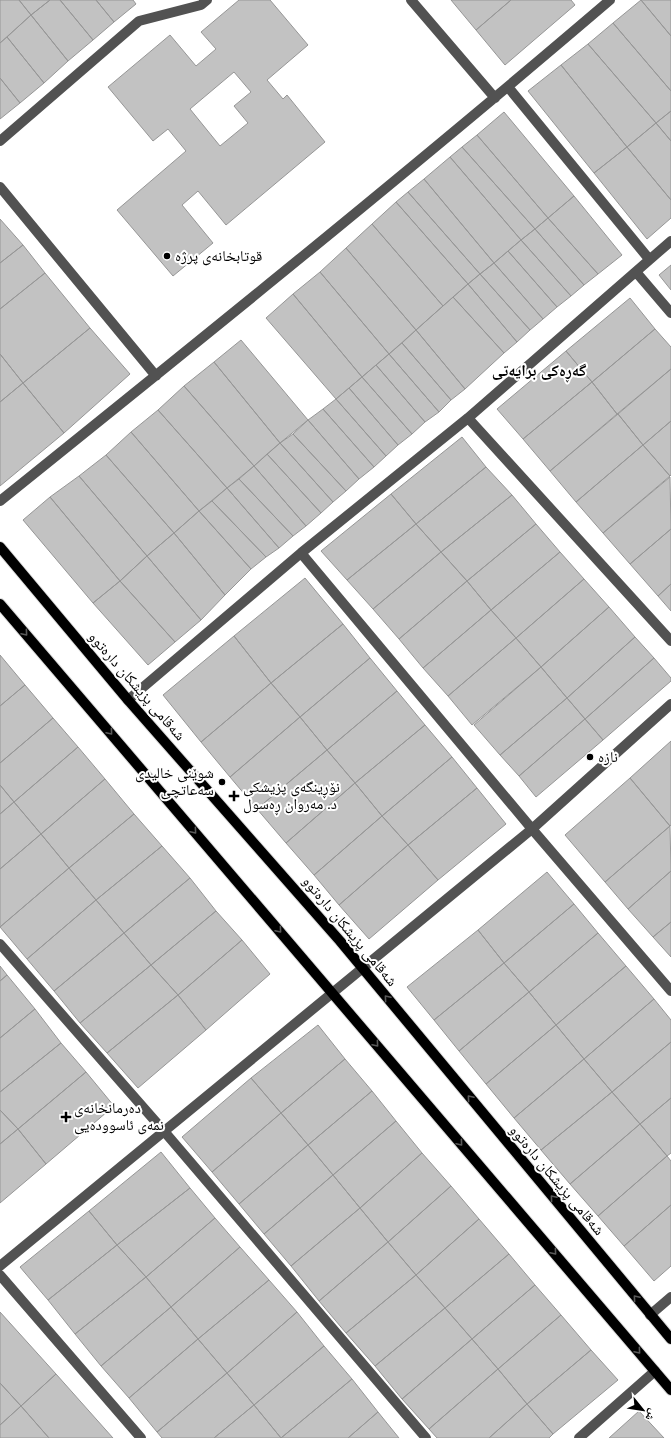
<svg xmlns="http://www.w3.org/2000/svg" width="671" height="1438" viewBox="0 0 671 1438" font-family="Mulish,'Noto Naskh Arabic',sans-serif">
<rect width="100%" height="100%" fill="#fff"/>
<path fill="#c2c2c2" stroke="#969696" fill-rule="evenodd" d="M0,0H19L31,15L0,43Z
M19,0H50L31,15Z
M50,0H60L93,40L68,61L31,15Z
M60,0H96L114,22L93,40Z
M96,0H133L136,4L114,22Z
M239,0H270L308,45L267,80L283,99L287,95L325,142L226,225L198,191L182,205L213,243L173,276L117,210L186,151L168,129L153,141L108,87L170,35L196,66L216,49L201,32ZM234,72L251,92L234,106L248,123L220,146L190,109Z
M451,0H511L476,30Z
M511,0H571L575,5L505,65L476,30Z
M641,0L671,36V91L613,23Z
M641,0H671V36Z
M31,15L68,61L44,83L7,37Z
M613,23L671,91V111L656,123L588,44Z
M7,37L44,83L20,103L0,78V43Z
M588,44L656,123L627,147L561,65Z
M561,65L627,147L594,173L528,91Z
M0,78L20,103L0,119Z
M671,111V141L656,123Z
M504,112L574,196L548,218L477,135Z
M656,123L671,141V200L627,147Z
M477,135L548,218L535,229L462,147Z
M462,147L535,229L521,240L450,157Z
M627,147L671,200V218L647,239L594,173Z
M450,157L521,240L494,263L424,179Z
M424,179L494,263L480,274L408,192Z
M408,192L480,274L468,284L396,202Z
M574,196L622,255L598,274L548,218Z
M396,202L468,284L443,306L372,224Z
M548,218L598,274L584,285L535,229Z
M0,219L23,245L0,263Z
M372,224L443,306L416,330L346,248Z
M535,229L584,285L571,296L521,240Z
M521,240L571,296L557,307L508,251Z
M23,245L45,273L0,309V263Z
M346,248L416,330L389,354L320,272Z
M508,251L557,307L543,319L494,263Z
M494,263L543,319L530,330L480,274Z
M671,265V290L659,275Z
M320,272L389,354L362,377L293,294Z
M45,273L90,328L23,383L0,354V309Z
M480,274L530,330L517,342L468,284Z
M468,284L517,342L504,353L453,297Z
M293,294L362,377L336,399L266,318Z
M453,297L504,353L465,389L416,330Z
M630,298L655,329L592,382L566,351Z
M90,328L130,374L64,433L23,383Z
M655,329L671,347V369L617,414L592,382Z
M416,330L465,389L451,400L402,343Z
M241,340L308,420L280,443L214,362Z
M402,343L451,400L439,412L389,354Z
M566,351L592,382L523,439L497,409Z
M0,354L23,383L0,402Z
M389,354L439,412L425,422L376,365Z
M214,362L280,443L254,466L184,386Z
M376,365L425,422L412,434L362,377Z
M671,369V421L643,445L618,414Z
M362,377L412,434L398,445L349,388Z
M592,382L617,414L550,471L523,439Z
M23,383L64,433L0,486V402Z
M184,386L254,466L227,488L158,410Z
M349,388L398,445L386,456L336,399Z
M336,399L386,456L374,467L323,409Z
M323,409L374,467L359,479L308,420Z
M158,410L227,488L199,511L131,432Z
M618,414L643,445L576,502L550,471Z
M308,420L359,479L346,491L293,434Z
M671,421V475L670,476L643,445Z
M131,432L199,511L174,533L106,455Z
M293,434L346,491L333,502L280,443Z
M462,437L486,467L416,524L391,494Z
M280,443L333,502L321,513L267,454Z
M643,445L670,476L603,533L576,502Z
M267,454L321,513L306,526L254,466Z
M106,455L174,533L147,556L79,476Z
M254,466L306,526L293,536L239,479Z
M486,467L512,495L441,552L416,524Z
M79,476L147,556L120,581L50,497Z
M670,477L671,529L630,564L603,533Z
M239,479L293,536L279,548L227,488Z
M227,488L279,548L266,557L212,501Z
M391,494L416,524L347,580L321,551Z
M512,495L536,524L467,581L441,552Z
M50,497L120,581L93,603L23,520Z
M212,501L266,557L251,569L199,511Z
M199,511L251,569L225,595L174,533Z
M416,524L441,552L373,609L347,580Z
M536,524L560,552L491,610L467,581Z
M671,529V584L658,596L630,564Z
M174,533L225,595L201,620L147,556Z
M441,552L467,581L399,639L373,609Z
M560,552L584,579L516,638L491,610Z
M147,556L201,620L175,642L120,581Z
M305,578L343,624L271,683L234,636Z
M584,579L609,607L541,667L516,638Z
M120,581L175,642L148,665L93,603Z
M467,581L491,610L423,668L399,639Z
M671,584V611L658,596Z
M609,607L635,637L567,698L541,667Z
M491,610L516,638L448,696L423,668Z
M343,624L370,658L300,717L271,683Z
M234,636L271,683L201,742L163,695Z
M635,637L654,658L585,719L567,698Z
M516,638L541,667L472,725L448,696Z
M0,655L25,685L0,706Z
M370,658L397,691L327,750L300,717Z
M654,658L671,678V681L603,740L585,719Z
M541,667L567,698L500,755L474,725Z
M271,683L300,717L230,777L201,742Z
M25,685L53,718L0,763V706Z
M397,691L425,725L355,783L327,750Z
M567,698L585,719L519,776L500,755Z
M300,717L327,750L257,809L230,777Z
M53,718L78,747L14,802L0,785V763Z
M585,719L603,740L536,797L519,776Z
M425,725L452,757L382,816L355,783Z
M671,741V825L670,826L630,778Z
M78,747L105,779L41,834L14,802Z
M327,750L355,783L286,843L257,809Z
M452,757L477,788L408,845L382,816Z
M630,778L670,826L605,882L565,835Z
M105,779L134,814L69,868L41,834Z
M355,783L382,816L314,875L286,843Z
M0,785L14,802L0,814Z
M477,788L506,824L438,880L408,845Z
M14,802L41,834L0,869V814Z
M134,814L162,846L96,900L69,868Z
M382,816L408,845L339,905L314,875Z
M670,826L671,871L628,909L605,882Z
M41,834L69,868L0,927V869Z
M408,845L438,880L369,939L339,905Z
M162,846L190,878L124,933L96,900Z
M69,868L96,900L27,959L0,927Z
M671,871V922L653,937L628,909Z
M547,872L574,904L504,963L478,930Z
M190,878L216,911L151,965L124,933Z
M96,900L124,933L54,991L27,959Z
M574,904L598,933L529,992L504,963Z
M216,911L242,940L178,995L151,965Z
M671,922V957L653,937Z
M478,930L504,963L434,1020L407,987Z
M124,933L151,965L80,1023L54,991Z
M598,933L626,966L556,1025L529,992Z
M242,940L270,974L206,1030L178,995Z
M504,963L529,992L459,1051L434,1020Z
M151,965L178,995L107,1053L80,1023Z
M0,966L7,975L0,981Z
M626,966L654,999L584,1059L556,1025Z
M7,975L35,1009L0,1038V981Z
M529,992L556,1025L486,1084L459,1051Z
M178,995L206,1030L138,1088L107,1053Z
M654,999L671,1020V1042L612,1092L584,1059Z
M35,1009L61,1043L0,1092V1038Z
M318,1025L345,1059L281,1113L251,1078Z
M556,1025L584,1059L514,1118L486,1084Z
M671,1042V1098L640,1124L612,1092Z
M61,1043L86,1072L18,1129L0,1110V1092Z
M345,1059L372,1091L308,1145L281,1113Z
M584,1059L612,1092L541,1150L514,1118Z
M86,1072L114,1106L46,1164L18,1129Z
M251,1078L281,1113L212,1172L182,1137Z
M372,1091L396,1121L333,1175L308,1145Z
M612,1092L640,1124L570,1184L541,1150Z
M671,1098V1153L667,1156L640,1124Z
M0,1110L18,1129L0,1144Z
M281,1113L308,1145L239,1204L212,1172Z
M396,1121L422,1153L360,1208L333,1175Z
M640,1124L667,1156L598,1216L570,1184Z
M18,1129L46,1164L0,1203V1144Z
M308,1145L333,1175L264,1234L239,1204Z
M161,1152L190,1188L117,1245L89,1211Z
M422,1153L451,1186L388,1242L360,1208Z
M667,1156L671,1161V1205L624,1246L598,1216Z
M333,1175L360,1208L291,1266L264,1234Z
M451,1186L479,1219L416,1275L388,1242Z
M190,1188L215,1218L146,1277L117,1245Z
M671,1205V1266L654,1281L624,1246Z
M360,1208L388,1242L319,1301L291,1266Z
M89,1211L117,1245L48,1300L20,1267Z
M215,1218L240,1247L171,1307L146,1277Z
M479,1219L509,1254L445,1308L416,1275Z
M388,1242L416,1275L346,1333L319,1301Z
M117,1245L146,1277L75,1334L48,1300Z
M240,1247L269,1280L198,1339L171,1307Z
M509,1254L535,1285L472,1339L445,1308Z
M416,1275L445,1308L375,1366L346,1333Z
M146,1277L171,1307L101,1366L75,1334Z
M269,1280L297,1312L227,1373L198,1339Z
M535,1285L561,1315L498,1369L472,1339Z
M171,1307L198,1339L129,1398L101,1366Z
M445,1308L472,1339L402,1399L375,1366Z
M0,1312L56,1374L21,1406L0,1383Z
M297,1312L324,1346L254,1405L227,1373Z
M561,1315L591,1350L527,1404L498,1369Z
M198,1339L227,1373L157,1432L129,1398Z
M472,1339L498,1369L429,1429L402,1399Z
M324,1346L352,1379L281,1438L254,1405Z
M591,1350L618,1380L553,1434L527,1404Z
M498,1369L527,1404L489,1438H437L429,1429Z
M227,1373L254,1405L214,1438H162L157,1432Z
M56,1374L113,1438H49L21,1406Z
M352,1379L378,1412L348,1438H281Z
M0,1383L21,1406L0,1425Z
M527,1404L553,1434L549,1438H489Z
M254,1405L281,1438H214Z
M21,1406L49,1438H0V1425Z
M639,1411L664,1438H609Z
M378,1412L399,1438H348Z"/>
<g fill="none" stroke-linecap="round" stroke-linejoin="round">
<defs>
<path id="major" d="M0,547L128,700L340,941L671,1339
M0,604L671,1390"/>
</defs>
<use href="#major" stroke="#dbdbdb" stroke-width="12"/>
<path stroke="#525252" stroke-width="10" d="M411,0L495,98
M508,87L649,259
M0,141L139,21L201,5L207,0
M0,187L156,376
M636,272L671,313
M468,418L671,641
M0,501C205,336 410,171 610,0
M301,553L532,829L671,991
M128,700L301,553L468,418L671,241
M0,944L163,1130L426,1438
M0,1266L532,829L671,704
M0,1275L141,1438
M650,1315L671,1297
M579,1438L655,1371"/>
<use href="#major" stroke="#000" stroke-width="10"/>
</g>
<defs><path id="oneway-chevron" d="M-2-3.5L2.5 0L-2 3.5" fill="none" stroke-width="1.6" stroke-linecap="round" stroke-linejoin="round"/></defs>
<g stroke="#595959">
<use href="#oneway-chevron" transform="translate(25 633) rotate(50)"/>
<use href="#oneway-chevron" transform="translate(110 732) rotate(50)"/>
<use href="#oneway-chevron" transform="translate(194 831) rotate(50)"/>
<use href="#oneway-chevron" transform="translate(279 930) rotate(50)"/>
<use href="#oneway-chevron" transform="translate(387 998) rotate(-130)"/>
<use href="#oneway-chevron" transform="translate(376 1044) rotate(50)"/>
<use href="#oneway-chevron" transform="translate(470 1098) rotate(-130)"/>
<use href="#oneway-chevron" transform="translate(460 1143) rotate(50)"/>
<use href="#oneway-chevron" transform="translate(553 1198) rotate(-130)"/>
<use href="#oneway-chevron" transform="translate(554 1252) rotate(50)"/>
<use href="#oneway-chevron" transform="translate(636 1298) rotate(-130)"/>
<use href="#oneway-chevron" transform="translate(638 1351) rotate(50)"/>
</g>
<g fill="#000" stroke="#fff" stroke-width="1.5">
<circle cx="167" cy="256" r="4"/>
<circle cx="590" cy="757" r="4"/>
<circle cx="222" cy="782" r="4"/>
<path d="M232 790h4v4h4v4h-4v4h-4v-4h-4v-4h4z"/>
<path d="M64 1111h4v4h4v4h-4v4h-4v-4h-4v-4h4z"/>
</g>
<g text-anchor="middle" stroke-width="4" stroke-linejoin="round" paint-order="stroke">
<g font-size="15" fill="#000" stroke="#fff" text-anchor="start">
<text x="175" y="261">قوتابخانەی پرژە</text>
<text x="598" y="762">نازە</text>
<text x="214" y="778" text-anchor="end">شوێنی خالیدی<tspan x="214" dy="17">سەعاتچی</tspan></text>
<text x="243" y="792">نۆڕینگەی پزیشکی<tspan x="243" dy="17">د. مەروان ڕەسول</tspan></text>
<text x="74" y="1113">دەرمانخانەی<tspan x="74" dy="17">نمەی ئاسوودەیی</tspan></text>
</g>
<g font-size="15" fill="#000" stroke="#fff">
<text transform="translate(137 686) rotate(49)" y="5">شەقامی پزیشکان دارەتوو</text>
<text transform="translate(350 931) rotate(50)" y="5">شەقامی پزیشکان دارەتوو</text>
<text transform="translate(557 1180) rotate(50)" y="5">شەقامی پزیشکان دارەتوو</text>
</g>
<g font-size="16" font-weight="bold" fill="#000" stroke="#fff">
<text x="539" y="376">گەڕەکی برایەتی</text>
</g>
</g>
<g transform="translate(643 1410) rotate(120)" stroke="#ffffff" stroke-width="3" paint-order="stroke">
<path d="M0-3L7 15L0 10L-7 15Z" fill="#000000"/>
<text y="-6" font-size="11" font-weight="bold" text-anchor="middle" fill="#000000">ش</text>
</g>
</svg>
